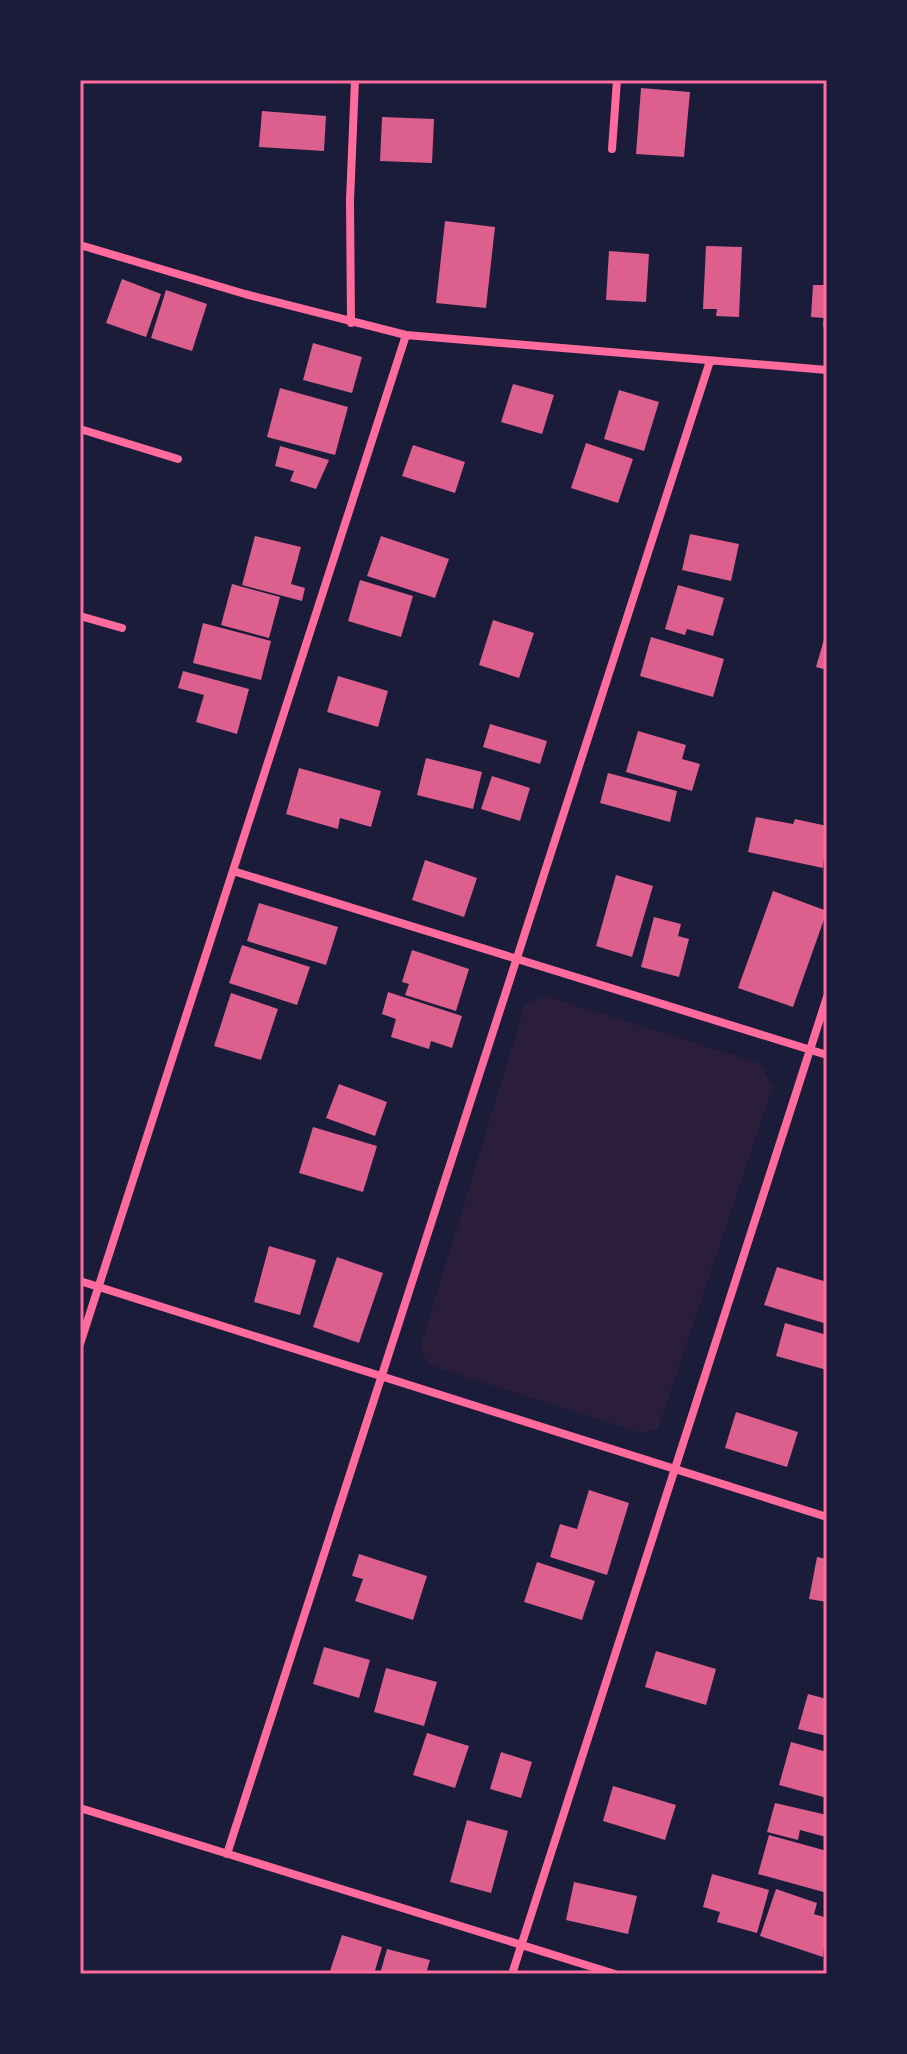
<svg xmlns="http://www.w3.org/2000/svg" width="907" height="2054" viewBox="0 0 907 2054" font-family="Quicksand,sans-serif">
<rect width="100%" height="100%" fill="#1b1b3a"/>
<path fill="#2a1e3b" d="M546,996L759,1063L773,1087L658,1429L641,1433L429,1365L420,1348L525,1004Z"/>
<path fill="#dd5f8e" d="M641,88L690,92L684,157L636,154Z
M262,111L326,116L324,151L259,147Z
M382,117L434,119L432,163L380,161Z
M445,221L495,227L486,308L436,303Z
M706,246L742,247L739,317L716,316L717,309H703Z
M609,251L649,254L646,302L606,300Z
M122,279L161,294L146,337L106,323Z
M813,285H827V327H823L824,318L811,317Z
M166,290L207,304L192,351L151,338Z
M313,343L362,357L352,393L303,380Z
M513,384L554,395L542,434L501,422Z
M280,388L348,407L335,455L267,437Z
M619,390L659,402L644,451L604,439Z
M586,443L633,459L618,503L571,488Z
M413,445L465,462L455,493L402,476Z
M280,446L329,460L316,489L290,481L294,471L275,466Z
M690,534L739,544L731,581L682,570Z
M255,536L301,547L291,584L305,588L302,601L242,585Z
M381,536L449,559L435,598L367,576Z
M360,580L413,596L401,637L348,621Z
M232,584L280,597L269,638L221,625Z
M678,585L724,598L713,636L687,629L685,635L665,629Z
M493,620L534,633L519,678L479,665Z
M203,623L271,641L261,680L193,663Z
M827,629V670L816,667Z
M651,637L724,659L713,697L640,676Z
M183,671L249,689L237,734L196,722L204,695L178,688Z
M338,676L388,691L378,727L327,712Z
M490,724L547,741L540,764L483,747Z
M638,731L686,745L682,759L700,764L692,791L626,772Z
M426,758L482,772L473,809L417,795Z
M299,768L381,791L371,827L340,818L338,829L286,814Z
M608,773L677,791L670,822L600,803Z
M492,776L530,788L520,821L481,809Z
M756,817L793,824L795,819L827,826L823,868L748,852Z
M425,860L477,878L464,917L412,900Z
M616,875L653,886L632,957L596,946Z
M773,891L827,911L793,1007L738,988Z
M259,903L338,927L326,965L247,941Z
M654,917L681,924L678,936L689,939L679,977L641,967Z
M242,945L310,967L297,1005L229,983Z
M412,950L469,969L456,1011L405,995L409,984L402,982Z
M388,992L462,1016L452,1048L431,1041L429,1049L391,1037L396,1019L382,1014Z
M231,993L278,1009L261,1060L214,1046Z
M339,1084L387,1102L375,1136L326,1118Z
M313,1127L377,1146L363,1192L299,1173Z
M269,1246L316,1260L300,1315L254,1302Z
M337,1257L383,1273L359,1343L313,1327Z
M777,1267L827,1282V1324L764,1305Z
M785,1323L827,1335V1370L776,1356Z
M736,1412L798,1432L787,1467L725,1448Z
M589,1490L629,1503L607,1575L550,1557L560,1524L577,1529Z
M359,1554L427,1576L413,1620L355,1601L363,1579L352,1576Z
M817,1557L827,1559V1602L809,1599Z
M537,1562L595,1581L582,1620L524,1602Z
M324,1647L370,1660L359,1698L313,1684Z
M656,1651L716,1669L706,1705L645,1687Z
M386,1668L437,1682L424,1726L374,1712Z
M808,1694L827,1699V1736L798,1729Z
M427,1733L469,1746L455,1788L413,1775Z
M791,1742L827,1752V1798L779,1785Z
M501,1752L532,1762L521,1798L490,1789Z
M613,1786L676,1805L665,1840L603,1821Z
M775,1803L827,1815L826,1837L800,1830L798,1840L767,1832Z
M467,1820L508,1831L491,1893L450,1882Z
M769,1835L827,1851V1893L758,1874Z
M712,1874L769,1890L757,1933L717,1922L720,1912L703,1907Z
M574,1882L637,1896L628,1934L566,1920Z
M776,1889L817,1903L814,1914L827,1918L823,1957L760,1936Z
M342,1935L382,1947L374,1974H329Z
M387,1949L430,1960L426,1974H380Z"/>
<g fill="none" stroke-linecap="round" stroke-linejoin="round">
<path stroke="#ff6b9d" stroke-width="8" d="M612,149L617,80
M80,245L245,294L406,335L827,370
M351,323L350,200L355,80
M80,429L178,459
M80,616L122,628
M233,871L827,1055
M80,1281L827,1517
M80,1344L406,335
M80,1808L615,1974
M227,1854L710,361
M512,1974L827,997"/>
</g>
<rect width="907" height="2054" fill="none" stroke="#1b1b3a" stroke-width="164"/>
<rect x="82" y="82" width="743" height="1890" fill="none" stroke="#ff6b9d" stroke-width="3"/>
</svg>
